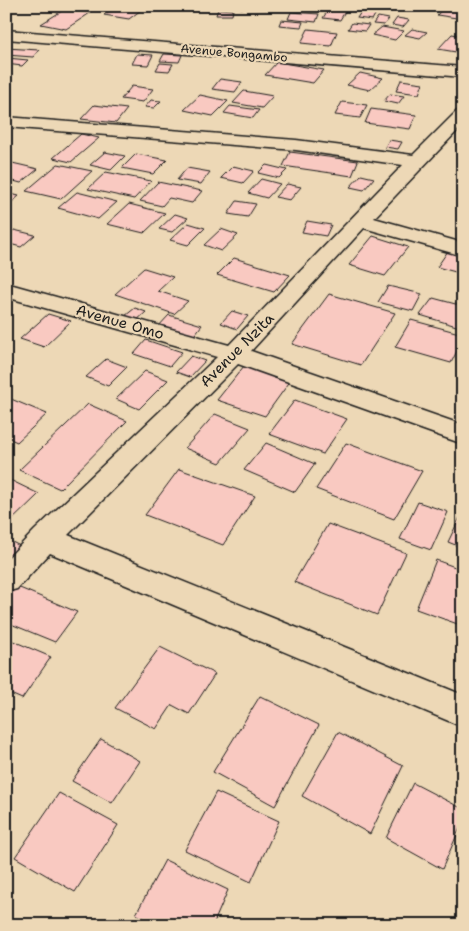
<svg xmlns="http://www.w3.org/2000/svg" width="469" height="931" viewBox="0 0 469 931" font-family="'Shantell Sans',sans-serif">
<rect width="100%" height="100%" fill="#edd8b6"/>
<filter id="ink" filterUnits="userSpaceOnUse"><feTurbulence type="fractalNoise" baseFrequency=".02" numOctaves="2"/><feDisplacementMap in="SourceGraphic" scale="10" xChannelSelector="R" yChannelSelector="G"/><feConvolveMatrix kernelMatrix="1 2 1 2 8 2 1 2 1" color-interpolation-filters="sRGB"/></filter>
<g filter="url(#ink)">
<path fill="#f9c9c1" stroke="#1c1c1c" d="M116,6H118L141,10L129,19L104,15Z
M149,6H171L167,11L147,9Z
M241,6H283L282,10L240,8Z
M292,6H322L318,12L290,9Z
M365,6L379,8L372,20L357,18Z
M330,7L347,8L340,20L323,18Z
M444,7L463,10V19L437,15Z
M65,9L90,13L66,29L41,24Z
M218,9L233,10L232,15H216Z
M291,12L319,14L316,22L288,19Z
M378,17L389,19L384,25L373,24Z
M397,18L409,20L403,27L392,25Z
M281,20L303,22L301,27L279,25Z
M352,23L369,25L365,31L348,29Z
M382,27L404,31L395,40L372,35Z
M308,29L337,32L331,46L301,43Z
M412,29L427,32L420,38L405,35Z
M452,34L463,36V45L456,52L438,49Z
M6,48L39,50L33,57L6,55Z
M137,54L153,55L148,65L132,64Z
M164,54L182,55L179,62L160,61Z
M7,58L28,60L22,66L6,64Z
M277,62L324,70L313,83L265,75Z
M160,63L173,64L169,71L156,70Z
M360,73L383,78L370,90L347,85Z
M220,79L242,82L235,92L212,89Z
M401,80L423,83L419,94L396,91Z
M132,86L153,89L143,102L121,99Z
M244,91L273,96L262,108L233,103Z
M390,94L404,96L398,104L384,101Z
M200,95L228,101L213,116L184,110Z
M151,100L161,101L154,108L145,107Z
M342,102L367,105L360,118L335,115Z
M94,105L127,109L116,123L81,119Z
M230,106L259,110L253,118L224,113Z
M371,109L416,115L410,129L365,123Z
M81,134L99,138L71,162L53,158Z
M389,140L402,142L398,149L385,147Z
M105,152L125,156L111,170L90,165Z
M290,152L358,161L352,176L283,166Z
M136,154L167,160L153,174L122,168Z
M8,162L38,169L21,183L6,179V163Z
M58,164L92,171L61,199L26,191Z
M266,165L287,170L279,178L258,173Z
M233,166L254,171L243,183L221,178Z
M187,168L210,172L201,184L177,180Z
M106,172L151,181L134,199L88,189Z
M361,175L374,178L364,190L350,187Z
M261,179L280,184L267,198L248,193Z
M158,182L202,191L192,203L169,198L162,206L140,201Z
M287,184L301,187L290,200L275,197Z
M77,192L117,202L98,219L58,208Z
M6,193L19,196L6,207Z
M237,201L256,204L248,217L228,214Z
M129,204L165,213L144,233L107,224Z
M175,214L188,218L172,232L159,229Z
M307,221L331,225L326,236L302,232Z
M188,223L205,228L188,245L170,240Z
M221,229L238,235L221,251L204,245Z
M14,230L35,235L21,247L6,243V236Z
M373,236L408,247L385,276L349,265Z
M448,251L463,255V274L437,267Z
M234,258L290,275L274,292L217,275Z
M144,268L173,277L158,291L188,301L174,314L115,294Z
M388,286L422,294L413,311L378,302Z
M329,294L395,313L361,365L292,344Z
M433,298L463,306V328L420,315Z
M135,308L146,312L136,321L125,316Z
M232,311L248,316L237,329L221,323Z
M48,314L71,321L44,347L20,339Z
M169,315L202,325L192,338L157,328Z
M411,320L463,334V339L451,363L395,347Z
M146,340L182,352L170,366L134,354Z
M191,356L205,361L190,377L176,372Z
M106,359L127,367L108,386L86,377Z
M244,366L291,380L265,416L217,400Z
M145,371L168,380L139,409L116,399Z
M11,399L47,414L17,442L6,437V404Z
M295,400L347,419L323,454L269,434Z
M88,404L127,421L60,489L19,470Z
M215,414L250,428L220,463L185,448Z
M266,443L315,464L295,492L244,470Z
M346,443L422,471L394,519L316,489Z
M179,469L255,496L223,545L145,515Z
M6,478L39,494L6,526Z
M418,502L448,512L431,550L400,539Z
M463,511V548L448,542Z
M328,524L406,553L377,615L294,582Z
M6,539L22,547L6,563Z
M436,560L463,570V626L416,609Z
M15,586L77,612L55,642L6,622V597Z
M6,638L51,657L22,699L6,692Z
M160,647L215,674L189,714L172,705L156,729L115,708Z
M260,696L319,725L275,806L213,772Z
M338,732L403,766L370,834L302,796Z
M101,739L140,761L112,803L72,781Z
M413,783L463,809V821L442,869L386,838Z
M216,792L279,821L251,882L185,850Z
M59,793L118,825L75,892L15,857Z
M165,860L228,890L213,925H156L136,914Z"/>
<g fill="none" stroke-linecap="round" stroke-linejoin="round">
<defs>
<path id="minor" d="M6,30L463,67V77L6,39Z
M463,110V125L374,218L463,243V256L364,228L251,351L463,425V444L238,364L68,535L463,695V727L50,553L17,589L6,592V560L35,530L217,357L6,297V283L229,345L403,165L296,150L6,127V117L296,140L413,155L457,111Z"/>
</defs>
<use href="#minor" stroke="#1c1c1c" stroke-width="3"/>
<use href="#minor" fill="#edd8b6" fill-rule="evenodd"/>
</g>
</g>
<g text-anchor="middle" stroke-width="4.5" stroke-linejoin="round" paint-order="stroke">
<g font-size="12" fill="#1c1c1c" stroke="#edd8b6">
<text transform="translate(234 53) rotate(5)" y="4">Avenue Bongambo</text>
</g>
<g font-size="15" fill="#1c1c1c" stroke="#edd8b6">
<text transform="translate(120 322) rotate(16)" y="5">Avenue Omo</text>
<text transform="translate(237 350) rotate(-45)" y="5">Avenue Nzita</text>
</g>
</g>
<rect width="469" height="931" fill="none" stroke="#edd8b6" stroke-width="25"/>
<rect x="12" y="12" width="444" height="906" fill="none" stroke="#1c1c1c" stroke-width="2" filter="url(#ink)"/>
</svg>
